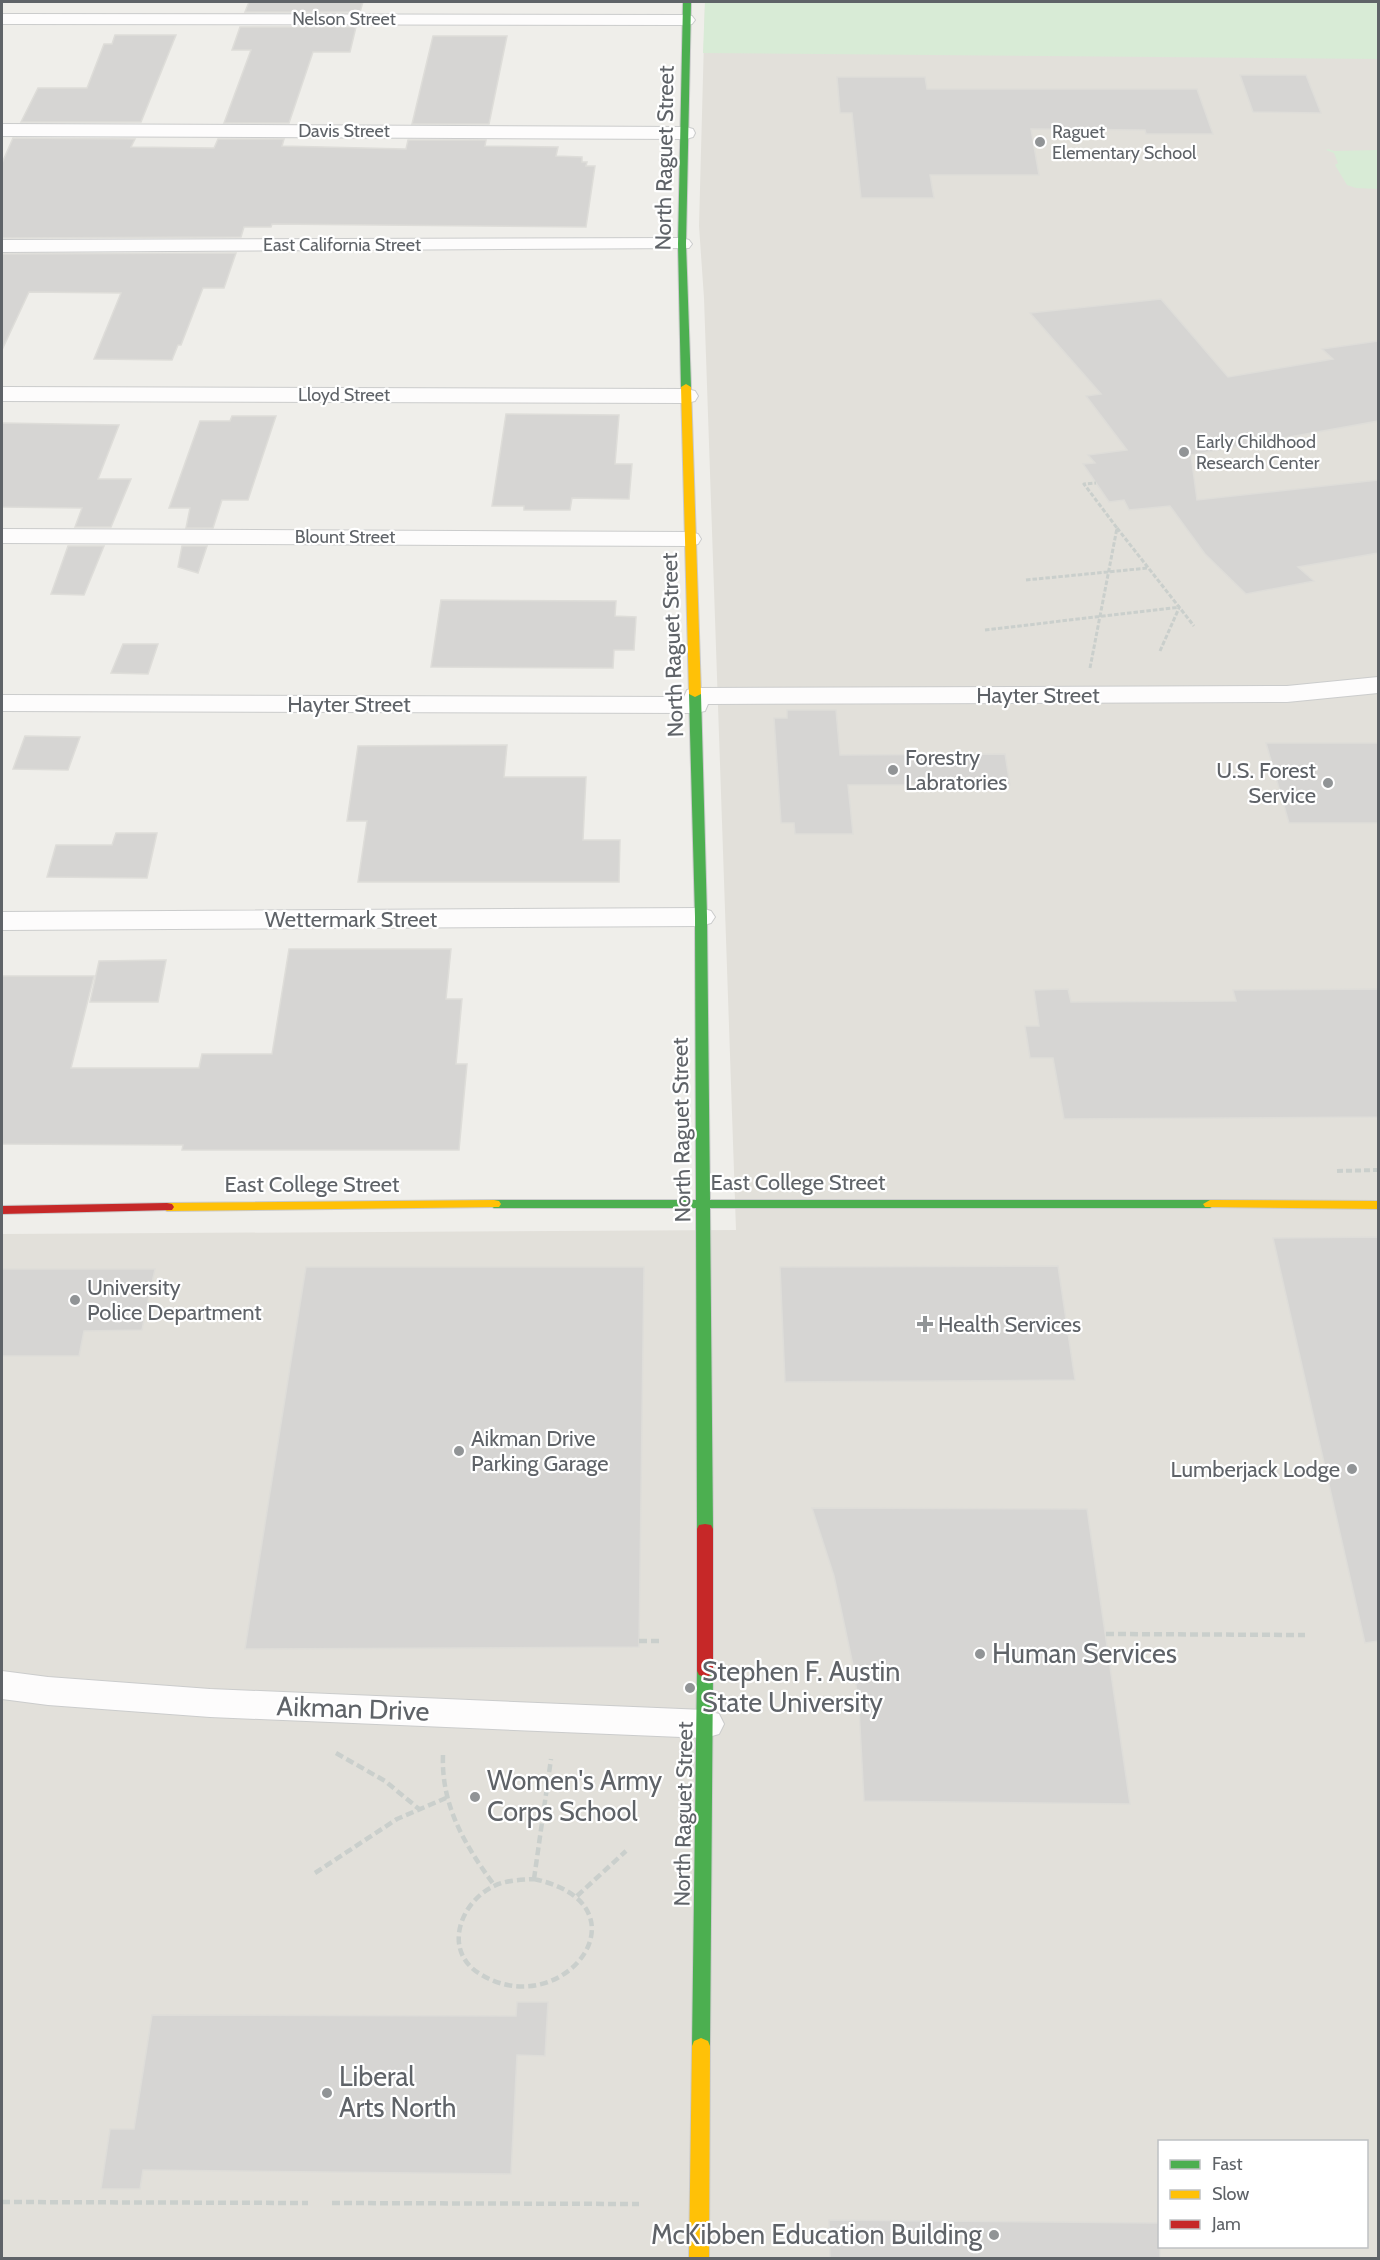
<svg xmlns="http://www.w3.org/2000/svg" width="1380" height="2260" viewBox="0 0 1380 2260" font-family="Cabin,sans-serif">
<rect width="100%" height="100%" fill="#efeeea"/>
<path fill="#e2e0da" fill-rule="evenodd" d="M705,2H1378V2258H2V1234L736,1230L704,298L699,226ZM1160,2142H1366V2246H1160Z"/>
<path fill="#d8ebd6" d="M705,2H1378V59L703,53Z
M1328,149L1334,151L1378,150V189L1356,188L1347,185L1335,165L1338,163L1334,153L1326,150Z"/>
<path fill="#d6d5d3" stroke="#deddd9" stroke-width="1.5" d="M249,2H363L360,12H245Z
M240,27H356L350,52H313L289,123H224L251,50H232Z
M115,35H176L141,122H21L38,88H87L104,44H112Z
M433,36H507L489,124H412Z
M1240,75H1306L1321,113L1253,112Z
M837,77H925L927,89H1197L1213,134H1146L1145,130L1031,129L1039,175H930L934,198H861L852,113H840Z
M13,138L135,139L131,147L214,148L218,139H284L282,146L406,149L408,140H486L485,146L558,147L556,156L582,157V162H587L586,166H595L586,227L272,224L271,227H244L241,237L2,238V163Z
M236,253L224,288H203L181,345H178L172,360L94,359L121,293L29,292L2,350V254Z
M1161,299L1228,377L1333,359L1322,349L1378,341V421L1191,455L1197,500L1378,480V553L1298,567L1314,581L1246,594L1205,554L1170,506L1129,510L1124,500L1109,502L1083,464L1095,463L1088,455L1127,450L1086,396L1101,394L1030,313Z
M506,414L619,415L615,464H632L629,499L572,498L570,510H524V506H492Z
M232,416H276L248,500H222L213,528H186L190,508H169L200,421H230Z
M2,423L119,425L98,479H131L111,527H75L82,508L2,507Z
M68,546H104L84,595L51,594Z
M182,546H207L198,573L178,567Z
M441,600L616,601L615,616L636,617L634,650H614L613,668L431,667Z
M123,644H158L148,674L111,673Z
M787,710H836L840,755L1005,754L1010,785H848L853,834H795L794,823H781L774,718H787Z
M25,736L80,737L68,770L13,769Z
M1266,743H1378V823H1289Z
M507,745L504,777H586L583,840H620L619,882H358L367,821H347L358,746Z
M116,833H157L147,878L47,877L56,845H112Z
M289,949H451L446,999H462L456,1064H467L459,1150H182L183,1145L2,1144V976H94L71,1068H199L202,1054H272Z
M166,960L158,1002H90L99,961Z
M1068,989L1071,1002L1236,1001L1233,990L1378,989V1117L1064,1119L1053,1058H1030L1025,1026H1039L1034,990Z
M1378,1237V1641L1365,1643L1273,1238Z
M1058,1266L1075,1380L785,1382L780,1267Z
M306,1267H644L639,1647L245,1649Z
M2,1269H155L142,1330L84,1331L79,1356H2Z
M812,1508L1087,1509L1130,1804L864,1801L859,1708L854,1670L834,1576Z
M517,2002H548L545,2056L517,2055L511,2174L143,2170L140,2189H101L110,2129H134L152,2015L516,2016Z
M829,2220L1160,2223V2259H830Z"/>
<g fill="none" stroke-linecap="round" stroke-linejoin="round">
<defs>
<path id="street" d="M2,14L686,15L692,16L695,20L692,24L686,25L2,24Z
M2,124L686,127L693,129L695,133L693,137L686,139L2,136Z
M682,238L689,240L692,244L689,248L2,252V240Z
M2,387L687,389L695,391L698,396L695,401L687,403L2,401Z
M2,529L689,532L698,534L701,539L698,544L689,546L2,543Z
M1378,677V693L1287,702L708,704L705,711L696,713L2,711V695L684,697L687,690L696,688L1287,686Z
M701,908L711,911L715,917L711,923L701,926L2,930V912Z
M2,1671L48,1677L210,1689L705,1710L719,1714L724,1724L719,1734L705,1738L210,1717L48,1705L2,1699Z"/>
<path id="fast" d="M683,2H691L686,244L691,387L686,390L681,387L678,244Z
M695,691L701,694L707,917L710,1200H1210L1217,1204L1210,1208H710L713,1529L711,1533H699L697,1529L696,1208H494L487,1204L494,1200H696L695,917L689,694Z
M705,1665L711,1667L713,1671L710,2046L708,2051L701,2054L694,2051L692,2046L697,1671L699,1667Z"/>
<path id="slow" d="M686,384L691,387L701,694L695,697L689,694L681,387Z
M494,1200L499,1201L501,1204L499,1207L167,1211L160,1207L167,1203Z
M1210,1200L1378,1201V1209L1205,1207L1203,1204Z
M701,2038L708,2041L710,2046L709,2258H689L692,2046L694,2041Z"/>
<path id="jam" d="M167,1203L172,1204L174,1207L172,1210L2,1214V1206Z
M705,1524L711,1525L713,1529V1671L711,1675L705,1677L699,1675L697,1671V1529L699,1525Z"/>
</defs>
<use href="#street" stroke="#cbcccc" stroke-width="2"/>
<use href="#fast" stroke="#cacacb" stroke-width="2"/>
<use href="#slow" stroke="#cacacb" stroke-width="2"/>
<use href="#jam" stroke="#cacacb" stroke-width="2"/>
<path stroke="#cacfcc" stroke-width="3" stroke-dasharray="4.5 2" stroke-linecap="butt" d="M1117,528L1194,626
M1026,580L1148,568
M985,630L1180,607
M1160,651L1179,608
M1090,668L1117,528L1084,484L1096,483"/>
<path stroke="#cacfcc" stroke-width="4" stroke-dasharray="6 3" stroke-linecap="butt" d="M1337,1171L1378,1170"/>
<path stroke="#cacfcc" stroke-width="4.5" stroke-dasharray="8 4" stroke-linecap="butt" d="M1106,1634L1305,1635
M639,1641H660
M336,1753L385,1781L419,1809
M443,1755C441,1806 465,1845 494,1885
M315,1873L397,1819L446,1798
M534,1879C654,1905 563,2025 480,1974C442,1951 460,1902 494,1886C506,1880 521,1880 534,1879Z
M534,1879L551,1759
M577,1896L626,1851
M2,2202L308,2203
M332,2203L639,2204"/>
<use href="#street" fill="#fdfcfc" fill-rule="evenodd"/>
<use href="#fast" fill="#4caf50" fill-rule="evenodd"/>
<use href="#slow" fill="#ffc107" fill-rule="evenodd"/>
<use href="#jam" fill="#c62828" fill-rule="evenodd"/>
</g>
<g fill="#919496" stroke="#fff" stroke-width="2">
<circle cx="1040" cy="142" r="6"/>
<circle cx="1184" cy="452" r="6"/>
<circle cx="893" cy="770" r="6"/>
<circle cx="1328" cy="783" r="6"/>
<circle cx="75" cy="1300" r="6"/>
<path d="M922 1315h6v6h6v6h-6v6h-6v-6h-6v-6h6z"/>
<circle cx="459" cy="1451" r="6"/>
<circle cx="1352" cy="1469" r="6"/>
<circle cx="980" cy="1654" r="6"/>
<circle cx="690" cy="1688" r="6"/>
<circle cx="475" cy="1797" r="6"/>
<circle cx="327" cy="2093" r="6"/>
<circle cx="994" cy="2235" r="6"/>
</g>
<g text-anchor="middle" stroke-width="4.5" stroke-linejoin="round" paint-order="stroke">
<g font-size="18" fill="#5f6368" stroke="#fff">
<text x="344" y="25">Nelson Street</text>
<text x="344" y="137">Davis Street</text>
<text x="342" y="251">East California Street</text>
<text x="344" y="401">Lloyd Street</text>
<text x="345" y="543">Blount Street</text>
</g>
<g font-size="18" fill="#5f6368" stroke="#fff" text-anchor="start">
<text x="1052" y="138">Raguet<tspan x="1052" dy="21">Elementary School</tspan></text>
<text x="1196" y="448">Early Childhood<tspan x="1196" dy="21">Research Center</tspan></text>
</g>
<g font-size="22" fill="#5f6368" stroke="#fff">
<text transform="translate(664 158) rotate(-89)" y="8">North Raguet Street</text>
<text transform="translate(672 645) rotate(-92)" y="8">North Raguet Street</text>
<text x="1038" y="703">Hayter Street</text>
<text x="349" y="712">Hayter Street</text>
<text x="351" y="927">Wettermark Street</text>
<text transform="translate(681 1130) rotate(-91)" y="8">North Raguet Street</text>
<text x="798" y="1190">East College Street</text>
<text x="312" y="1192">East College Street</text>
<text transform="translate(683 1814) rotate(-89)" y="8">North Raguet Street</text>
</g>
<g font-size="22" fill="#5f6368" stroke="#fff" text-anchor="start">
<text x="905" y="765">Forestry<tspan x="905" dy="25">Labratories</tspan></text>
<text x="1316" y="778" text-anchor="end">U.S. Forest<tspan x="1316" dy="25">Service</tspan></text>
<text x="87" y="1295">University<tspan x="87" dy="25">Police Department</tspan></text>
<text x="938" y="1332">Health Services</text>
<text x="471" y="1446">Aikman Drive<tspan x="471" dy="25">Parking Garage</tspan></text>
<text x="1340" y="1477" text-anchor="end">Lumberjack Lodge</text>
</g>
<g font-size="27" fill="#5f6368" stroke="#fff" text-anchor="start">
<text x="992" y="1663">Human Services</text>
<text x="702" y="1681">Stephen F. Austin<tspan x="702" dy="31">State University</tspan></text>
<text x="487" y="1790">Women's Army<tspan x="487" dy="31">Corps School</tspan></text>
<text x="339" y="2086">Liberal<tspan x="339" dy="31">Arts North</tspan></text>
<text x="982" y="2244" text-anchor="end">McKibben Education Building</text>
</g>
<g font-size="27" fill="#5f6368" stroke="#fff">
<text transform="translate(353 1709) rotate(2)" y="9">Aikman Drive</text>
</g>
</g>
<rect width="1380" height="2260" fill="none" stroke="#5f6368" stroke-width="6"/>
<rect x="1158" y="2140" width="210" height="108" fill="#ffffff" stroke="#bfc1c3" stroke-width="1.5"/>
<rect x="1170" y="2160" width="30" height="9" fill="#4caf50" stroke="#bfc1c3" stroke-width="1.5"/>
<text x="1212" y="2170" font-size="18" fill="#5f6368">Fast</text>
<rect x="1170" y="2190" width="30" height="9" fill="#ffc107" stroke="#bfc1c3" stroke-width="1.5"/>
<text x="1212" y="2200" font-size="18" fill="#5f6368">Slow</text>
<rect x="1170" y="2220" width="30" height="9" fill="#c62828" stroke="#bfc1c3" stroke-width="1.5"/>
<text x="1212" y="2230" font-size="18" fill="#5f6368">Jam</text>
</svg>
